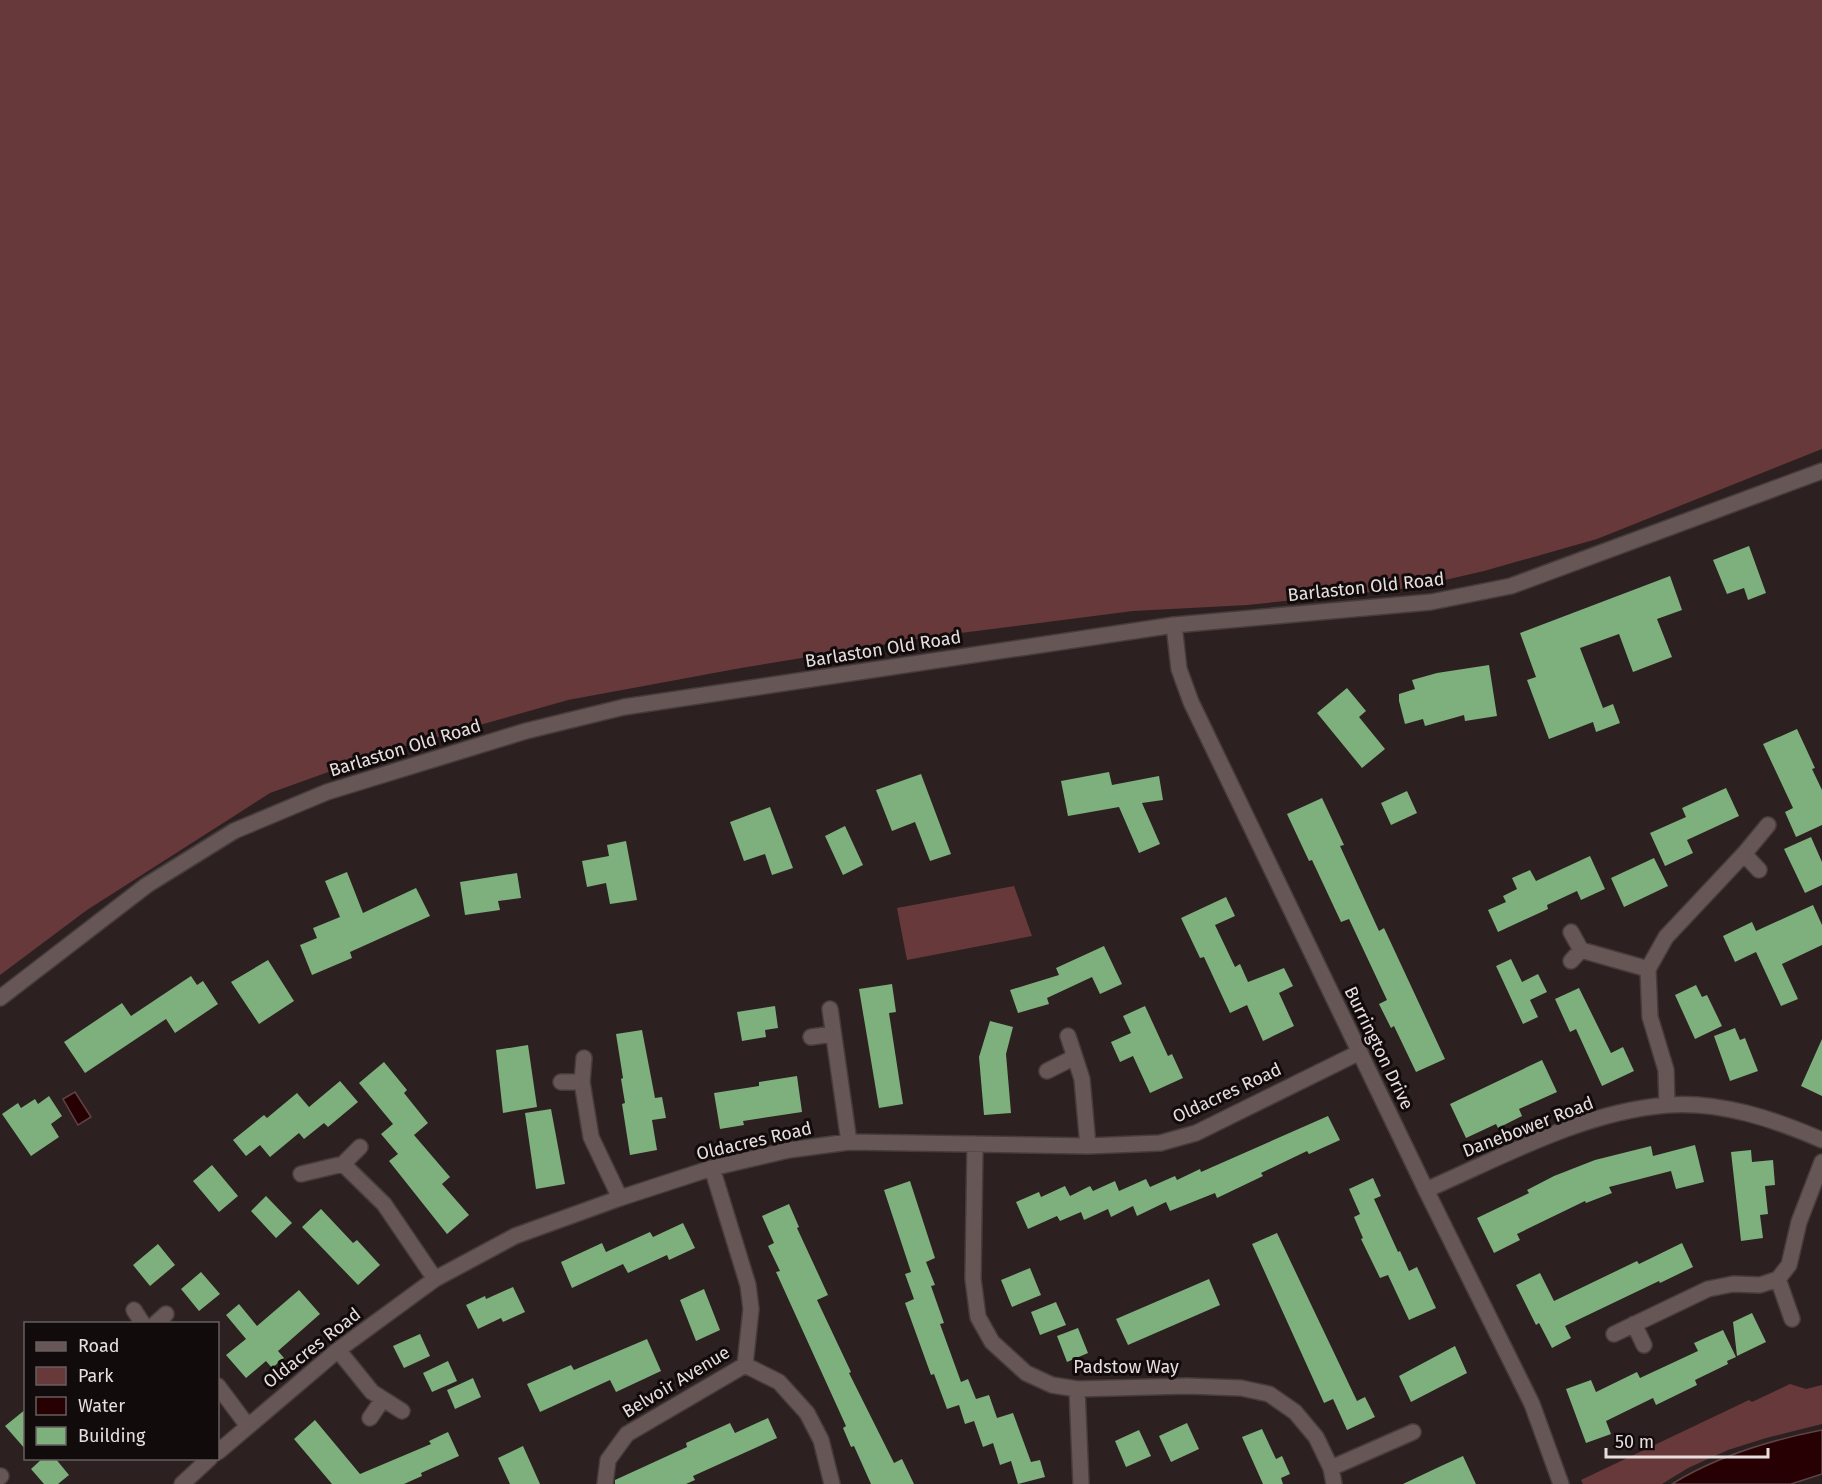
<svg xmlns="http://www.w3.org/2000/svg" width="1822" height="1484" viewBox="0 0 1822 1484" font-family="'Fira Sans',sans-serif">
<rect width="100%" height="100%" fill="#2d2020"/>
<path fill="#68393b" d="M0,0H1822V449L1597,539L1484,571L1410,588L1247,605L1133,611L929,637L741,668L568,700L384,752L270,793L87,910L0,975Z
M1014,886L1032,936L907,960L897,908Z
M1790,1384L1806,1389L1822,1385V1424L1766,1438L1728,1450L1688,1468L1662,1484H1583L1581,1480L1749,1400L1752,1402Z"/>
<path fill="#260003" stroke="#604345" stroke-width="1.5" d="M75,1092L91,1117L78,1125L63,1099Z
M1822,1430V1474L1791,1484H1672C1717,1456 1771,1440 1822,1430Z"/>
<path fill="#7db07d" d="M1749,546L1766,593L1748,600L1744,588L1727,594L1713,560Z
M1670,576L1682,610L1657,619L1672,657L1633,672L1619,634L1580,648L1603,708L1613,704L1620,723L1596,732L1593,722L1549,739L1527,680L1536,677L1520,633Z
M1489,665L1497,716L1465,721L1464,715L1425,726L1423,719L1405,724L1399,701V694L1415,689L1412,680L1437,673Z
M1347,688L1366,711L1359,717L1385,749L1362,768L1317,713Z
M1797,729L1815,768L1812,769L1822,790V825L1796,837L1785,812L1793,808L1763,744Z
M1109,772L1112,785L1159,776L1163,800L1142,803L1160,844L1139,853L1119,807L1068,816L1061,781Z
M921,774L951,854L930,861L915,822L892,831L876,790Z
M1726,788L1739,816L1687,840L1693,853L1665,866L1650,833L1686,817L1682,808Z
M1407,791L1417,813L1391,825L1381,803Z
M1322,798L1344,845L1340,846L1379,931L1384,928L1445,1059L1416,1072L1394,1026L1391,1028L1379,1004L1387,1000L1349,919L1341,922L1312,860L1309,861L1287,814Z
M770,807L793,868L772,875L765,854L744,861L730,822Z
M845,826L863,865L843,875L825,836Z
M1811,837L1822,862V885L1805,893L1784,849Z
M626,841L637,900L610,904L606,883L587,887L582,861L609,856L607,845Z
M1590,856L1605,889L1581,900L1577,891L1547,905L1548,909L1498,932L1488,910L1506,902L1503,896L1517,889L1512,878L1530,870L1536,881Z
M1654,858L1668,886L1624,907L1611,878Z
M347,872L363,913L416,888L430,916L350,952L352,958L312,975L300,945L317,938L313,928L340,917L325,881Z
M517,873L521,898L498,901L500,910L465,915L460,882Z
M1226,897L1235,916L1215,925L1235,967L1240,964L1248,982L1284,968L1293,986L1279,993L1294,1026L1263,1041L1247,1005L1230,1013L1204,957L1200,958L1181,918Z
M1813,905L1822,925V945L1782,964L1798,999L1781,1006L1756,952L1735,962L1723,936L1752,922L1756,931Z
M1104,946L1122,984L1100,994L1092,977L1047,998L1049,1004L1018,1013L1010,990L1059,975L1056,968Z
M1511,959L1522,982L1538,974L1547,992L1530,1000L1538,1017L1523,1024L1496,966Z
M268,960L294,1001L259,1024L231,982Z
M191,976L197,985L203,981L218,1004L175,1033L166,1019L85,1073L64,1042L122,1003L131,1016Z
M892,984L896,1012L889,1013L903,1104L879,1108L859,989Z
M1696,985L1702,997L1707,995L1722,1026L1695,1039L1675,995Z
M1579,988L1611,1053L1623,1047L1634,1071L1602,1086L1576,1029L1570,1032L1555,999Z
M775,1006L778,1028L765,1030L766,1037L742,1041L737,1012Z
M1145,1006L1168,1056L1172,1054L1183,1078L1150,1093L1133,1056L1120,1062L1111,1042L1131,1033L1123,1016Z
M990,1021L1013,1027L1006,1054L1011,1113L984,1115L979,1057Z
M1735,1028L1740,1040L1745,1038L1758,1071L1730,1081L1714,1036Z
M642,1030L655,1098L662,1097L666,1118L652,1120L657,1150L630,1155L622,1104L625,1103L621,1079L623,1078L616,1034Z
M1822,1039V1096L1801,1086Z
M528,1045L537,1107L503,1113L496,1050Z
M1542,1060L1557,1092L1519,1109L1522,1116L1498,1128L1496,1124L1466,1138L1450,1104Z
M384,1062L407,1090L404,1093L428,1123L414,1135L450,1177L442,1184L469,1215L447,1234L389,1161L398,1154L381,1134L393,1124L359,1083Z
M797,1076L802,1112L743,1121L744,1125L720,1129L714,1093L759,1086V1082Z
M340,1081L358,1102L328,1127L324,1123L304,1139L299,1133L270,1157L260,1145L246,1156L233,1140L264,1115L267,1118L297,1093L309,1107Z
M49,1096L62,1116L51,1124L59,1137L31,1156L2,1114L18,1103L21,1108L35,1099L38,1104Z
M551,1109L565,1184L536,1189L525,1113Z
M1328,1116L1340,1140L1309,1154L1307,1151L1261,1173L1263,1176L1217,1198L1215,1193L1170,1211L1166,1202L1137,1216L1133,1206L1111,1217L1108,1209L1084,1220L1081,1212L1060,1221L1057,1216L1028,1229L1016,1202L1039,1192L1041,1197L1065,1186L1070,1196L1090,1186L1093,1191L1115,1181L1119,1191L1146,1179L1150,1187L1175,1176L1177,1180L1200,1169L1201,1172Z
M1695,1145L1704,1182L1676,1189L1671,1171L1609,1187L1612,1193L1586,1203L1585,1201L1517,1234L1520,1240L1494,1253L1477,1218L1529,1193L1527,1190L1554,1176L1595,1160L1651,1146L1653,1156Z
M1751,1150L1752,1162L1773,1160L1775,1185L1765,1186L1768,1214L1760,1215L1763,1238L1741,1241L1731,1152Z
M212,1165L238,1196L219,1212L193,1181Z
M1373,1178L1381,1196L1374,1199L1398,1252L1400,1251L1409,1271L1417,1267L1436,1308L1409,1320L1388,1275L1380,1278L1361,1239L1363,1238L1354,1217L1360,1214L1349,1189Z
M910,1181L935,1258L926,1262L935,1285L931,1286L944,1323L940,1324L961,1382L968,1379L976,1399L989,1395L997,1418L1013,1413L1031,1462L1040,1460L1045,1477L1018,1484L1011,1461L1000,1465L993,1443L983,1447L974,1421L965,1424L959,1405L947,1409L934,1374L931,1375L905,1303L914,1299L905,1274L911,1272L884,1190Z
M266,1196L292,1223L276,1238L251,1211Z
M789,1204L799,1227L797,1228L828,1295L817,1300L851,1372L849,1373L894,1463L902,1459L914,1484H871L854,1446L851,1447L843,1428L846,1426L776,1272L780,1271L768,1246L774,1243L762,1216Z
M321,1209L353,1243L357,1240L380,1265L358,1285L302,1227Z
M683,1223L695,1248L669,1260L667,1255L628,1273L623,1264L572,1288L561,1262L602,1243L606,1252L650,1232L653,1237Z
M1277,1233L1357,1401L1365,1397L1375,1417L1347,1430L1333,1399L1324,1403L1252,1244Z
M1682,1243L1693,1267L1660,1283L1659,1281L1565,1326L1571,1338L1552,1348L1539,1323L1536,1325L1516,1285L1540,1273L1554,1301L1637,1261L1639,1264Z
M158,1244L175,1265L150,1286L133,1265Z
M1030,1268L1041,1295L1012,1307L1001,1280Z
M201,1272L220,1294L199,1311L181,1289Z
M1209,1279L1220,1305L1128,1345L1116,1319Z
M513,1287L525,1312L503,1322L501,1318L478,1329L466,1305L485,1296L486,1299Z
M704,1289L720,1330L696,1341L680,1300Z
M299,1290L320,1314L278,1351L284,1358L272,1368L266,1361L246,1378L226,1355L246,1339L226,1315L239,1304L257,1326Z
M1056,1302L1066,1325L1040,1335L1031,1312Z
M1752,1313L1766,1342L1737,1356L1733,1322Z
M1078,1328L1088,1353L1067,1362L1057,1336Z
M1723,1330L1736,1357L1727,1361L1728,1364L1695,1380L1697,1385L1656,1405L1653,1398L1606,1421L1611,1434L1586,1443L1566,1389L1591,1380L1596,1392L1637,1372L1640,1378L1698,1351L1694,1343Z
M420,1334L430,1356L404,1368L393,1346Z
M647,1339L661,1371L616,1392L610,1380L540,1412L527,1384L571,1365L574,1370Z
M1455,1346L1467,1373L1411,1402L1399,1376Z
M448,1361L457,1381L432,1392L423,1373Z
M473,1378L481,1397L455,1409L447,1390Z
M26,1409V1450L5,1426Z
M768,1418L777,1438L693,1476L695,1480L686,1484H615V1480L687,1447L686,1443L730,1423L735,1433Z
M315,1420L360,1474L431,1444L429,1441L448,1432L459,1456L421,1473L422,1476L404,1484H332L294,1439Z
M1187,1423L1199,1449L1171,1462L1159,1436Z
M1262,1429L1276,1459L1282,1456L1290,1474L1281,1478L1283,1484H1263L1242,1437Z
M1139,1430L1151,1456L1126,1467L1115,1441Z
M523,1446L540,1484H510L498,1458Z
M1463,1456L1476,1484H1403L1441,1466Z
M43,1458H55L69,1475L58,1484H44L31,1469Z"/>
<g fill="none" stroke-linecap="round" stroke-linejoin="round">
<defs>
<path id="minor" d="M1744,854L1759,870
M1571,932L1581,950
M1571,961L1581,950L1648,969
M830,1009L849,1142
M1068,1036L1082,1079L1088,1146
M811,1037L833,1034
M584,1058L582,1082L591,1137L620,1198
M1047,1071L1075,1057
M561,1082H582
M1667,1105L1666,1070L1650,1017L1648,969L1666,937L1744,854L1768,825
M975,1144L973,1279L978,1317L992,1342L1026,1373L1052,1385L1077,1389L1187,1386L1241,1388L1269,1394L1295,1412L1316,1437L1331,1468L1413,1432
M343,1164L360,1147
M301,1174L343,1164L384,1204L435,1279
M1426,1190C1502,1157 1582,1112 1667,1105C1720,1101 1774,1119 1822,1140
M1778,1279L1792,1319
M134,1310L143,1324
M155,1324L166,1314
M1634,1324L1644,1345
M1614,1334L1708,1289L1733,1284L1760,1285L1778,1279L1789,1265L1799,1222L1822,1162
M338,1350L372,1392L402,1411
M745,1365L779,1382L807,1413L821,1440L832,1484
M218,1386L247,1425
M1077,1389L1081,1484
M370,1418L383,1399
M218,1452L338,1350L435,1279L515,1236L620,1198L712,1168L789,1150L849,1142L1088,1146L1160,1143L1196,1133L1360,1052
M1331,1468L1334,1484
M0,1477L1,1476
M182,1484L210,1458
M605,1484L608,1460L627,1434L745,1365L751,1309L748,1285L712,1168"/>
<path id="tertiary" d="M1174,625L1179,669L1191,702L1426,1190L1532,1404L1561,1484
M0,998L147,885L234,831L327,792L526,731L624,707L1174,625L1431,602L1511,586L1822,471"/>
</defs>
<use href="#minor" stroke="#473c3c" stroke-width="18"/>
<use href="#tertiary" stroke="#473c3c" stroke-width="18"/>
<use href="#minor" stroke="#665756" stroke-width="15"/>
<use href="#tertiary" stroke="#665756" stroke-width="15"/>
</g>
<g text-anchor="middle" stroke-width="6" stroke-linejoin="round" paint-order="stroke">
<g font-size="18" fill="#e7dede" stroke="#110b0b">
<text transform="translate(1366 587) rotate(-6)" y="6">Barlaston Old Road</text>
<text transform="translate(883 649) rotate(-9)" y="6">Barlaston Old Road</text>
<text transform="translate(405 748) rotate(-17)" y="6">Barlaston Old Road</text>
<text transform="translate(1379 1048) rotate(64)" y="6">Burrington Drive</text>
<text transform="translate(1227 1093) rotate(-25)" y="6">Oldacres Road</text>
<text transform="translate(1528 1127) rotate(-21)" y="6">Danebower Road</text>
<text transform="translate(754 1141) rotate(-13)" y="6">Oldacres Road</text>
<text transform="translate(312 1348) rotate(-38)" y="6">Oldacres Road</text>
<text x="1126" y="1373">Padstow Way</text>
<text transform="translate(676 1382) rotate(-31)" y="6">Belvoir Avenue</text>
</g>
</g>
<rect x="24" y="1322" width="195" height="138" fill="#110b0b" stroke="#675f5f" stroke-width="1.5"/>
<rect x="36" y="1342" width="30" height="9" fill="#665756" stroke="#675f5f" stroke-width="1.5"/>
<text x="78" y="1352" font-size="18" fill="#e7dede">Road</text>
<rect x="36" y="1367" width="30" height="18" fill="#68393b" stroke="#675f5f" stroke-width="1.5"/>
<text x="78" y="1382" font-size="18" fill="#e7dede">Park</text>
<rect x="36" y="1397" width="30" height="18" fill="#260003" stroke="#675f5f" stroke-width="1.5"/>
<text x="78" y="1412" font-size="18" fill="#e7dede">Water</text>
<rect x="36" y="1427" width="30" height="18" fill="#7db07d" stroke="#675f5f" stroke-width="1.5"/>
<text x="78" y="1442" font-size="18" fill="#e7dede">Building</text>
<path d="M1606 1448v9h162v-9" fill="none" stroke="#e7dede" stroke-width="3"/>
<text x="1615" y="1448" font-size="18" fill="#e7dede" stroke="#110b0b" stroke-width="4.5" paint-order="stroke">50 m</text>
</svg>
